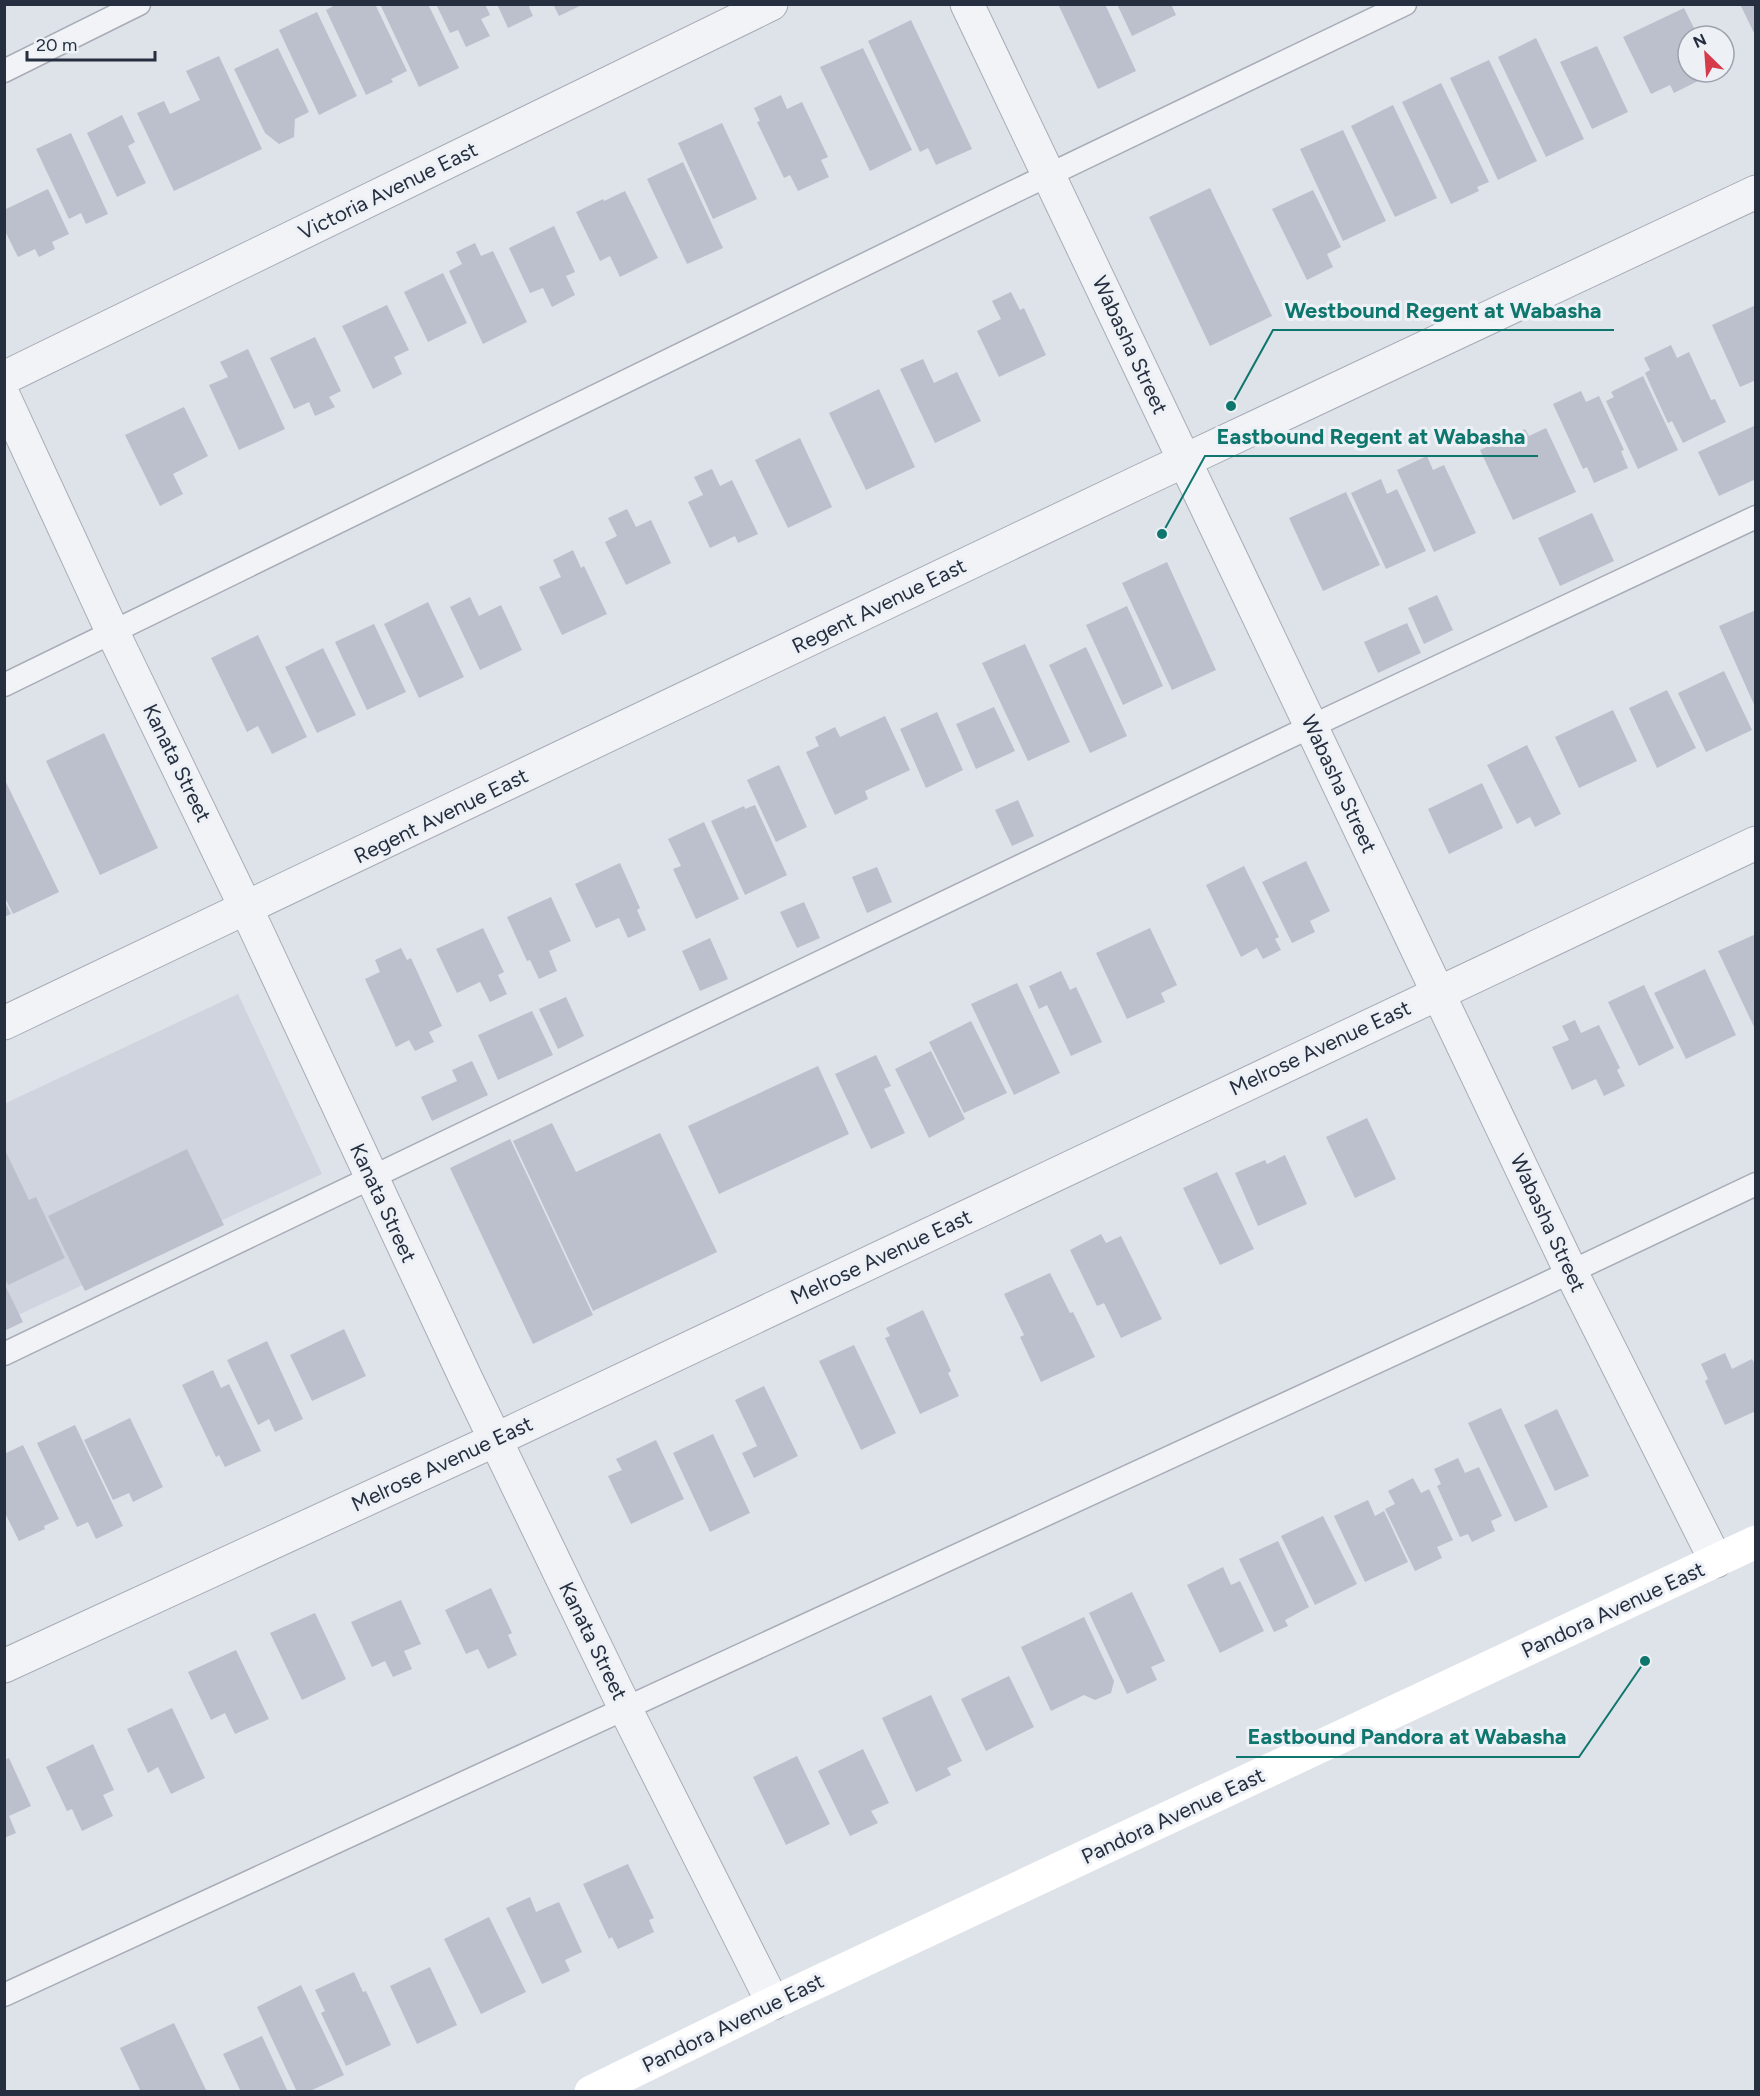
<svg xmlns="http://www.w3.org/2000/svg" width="1760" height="2096" viewBox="0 0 1760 2096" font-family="Figtree,sans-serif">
<rect width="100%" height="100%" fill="#dee2e9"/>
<path fill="#d0d4de" d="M238,994L322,1174L5,1321L4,1104Z"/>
<path fill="#bbc0cc" d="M337,4H375L407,71L391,79L393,82L366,95L326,10Z
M380,4H428L459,68L419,87Z
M436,4H485L490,15L481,19L490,36L466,47L458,30L450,33Z
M497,4H533L529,7L533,16L508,28Z
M553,4H584L559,16Z
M1058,4H1105L1136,71L1098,89Z
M1117,4H1171L1176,15L1132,36Z
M1740,4H1756V37Z
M1684,8L1698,36H1688V72H1716L1674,93L1670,85L1651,94L1623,37Z
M317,12L357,96L319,115L279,30Z
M911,20L972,149L936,165L928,148L920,152L868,41Z
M1536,38L1584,139L1546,157L1498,57Z
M1597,46L1628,112L1592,129L1560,62Z
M278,48L309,112L295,119L294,137L279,144L265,133L234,69Z
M863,48L912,150L870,171L820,67Z
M219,56L262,149L174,191L137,113L164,101L170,114L200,100L186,71Z
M1489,60L1537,161L1498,180L1450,78Z
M1441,83L1489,182L1477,187L1479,191L1451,204L1402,102Z
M781,95L787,109L802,102L828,157L821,160L829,177L798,191L790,175L784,178L757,122L760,121L754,108Z
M1393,105L1437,198L1395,217L1351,126Z
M122,115L135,142L128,146L146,183L117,197L87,133Z
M722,123L757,199L713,219L678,143Z
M1343,130L1386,221L1343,241L1300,149Z
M71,133L108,214L86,224L81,213L69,219L36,149Z
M683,162L723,248L687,264L647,179Z
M1210,188L1272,316L1210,346L1149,217Z
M48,189L69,234L52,242L55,249L39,257L35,249L18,257L4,229V210Z
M1313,190L1341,247L1327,254L1333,267L1307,280L1272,209Z
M625,191L658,258L620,277L610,256L600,261L576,212L603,199L604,201Z
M554,226L575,272L566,276L575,295L552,307L543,288L530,293L509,248Z
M475,243L481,256L493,251L527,322L483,344L449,271L462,264L456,252Z
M443,273L467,323L428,342L404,292Z
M1011,292L1020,310L1024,308L1046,355L999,377L977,331L1001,319L992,301Z
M387,305L409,350L394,357L402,374L373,389L342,326Z
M1756,305V380L1740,387L1712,325Z
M315,337L341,391L329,397L335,407L315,416L309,402L294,409L270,358Z
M1671,345L1677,358L1689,352L1711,400L1715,399L1726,422L1683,443L1672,421L1668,423L1645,373L1650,370L1644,358Z
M248,349L285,429L239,450L209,385L228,377L220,362Z
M923,359L934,383L957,372L981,421L935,443L900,369Z
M1643,376L1678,450L1638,469L1606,401L1614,397L1611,392Z
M879,389L915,467L866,490L829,413Z
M1581,391L1586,402L1599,396L1624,450L1621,451L1628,468L1594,483L1587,467L1583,469L1553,404Z
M184,407L208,456L173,474L183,494L160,506L125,435Z
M1754,426L1756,479L1719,496L1698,452Z
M1546,428L1576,492L1513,520L1480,450L1525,429L1529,436Z
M800,438L832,507L788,528L755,460Z
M1427,456L1433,470L1444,465L1476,533L1434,552L1397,470Z
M712,469L720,486L732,480L758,534L738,543L735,536L710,548L688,502L703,495L694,477Z
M1381,479L1387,494L1397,489L1426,551L1386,569L1351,493Z
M1346,492L1380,565L1323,591L1289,518Z
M627,509L636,527L651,520L671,563L626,585L605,542L617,536L608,518Z
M1592,513L1614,561L1560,586L1538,538Z
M573,550L581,568L584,566L607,614L562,635L539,587L561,577L553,560Z
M1167,562L1216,670L1172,690L1122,583Z
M1437,595L1453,630L1424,644L1408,608Z
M470,597L479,616L501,605L522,650L480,670L450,607Z
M428,602L464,677L419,698L384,624Z
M1127,606L1163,686L1123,705L1086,625Z
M1756,610V709L1719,626Z
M1407,623L1421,653L1378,673L1364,642Z
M374,624L406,692L367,710L335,642Z
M258,635L307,737L272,754L258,726L247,732L211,658Z
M1025,644L1070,742L1028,761L982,663Z
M1086,647L1127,736L1090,753L1049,665Z
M323,648L356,715L317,733L285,667Z
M1724,671L1752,730L1706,752L1678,693Z
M1667,690L1696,748L1657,768L1629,708Z
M994,707L1015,751L976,769L956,724Z
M1613,710L1637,761L1579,788L1555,737Z
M937,712L963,770L926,788L900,729Z
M885,716L910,770L865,791L868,799L835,815L806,752L819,746L815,737L835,727L840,737Z
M104,733L158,848L100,875L46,761Z
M1527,745L1561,814L1535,827L1530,817L1517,824L1487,765Z
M779,765L807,827L776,842L747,780Z
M4,778L59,892L13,914L4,896Z
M1482,783L1503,828L1449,854L1428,809Z
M1018,800L1034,836L1012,846L995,810Z
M755,805L787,875L745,895L711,821L744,806L745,809Z
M704,822L739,899L696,919L673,869L681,866L668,839Z
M1306,861L1330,911L1310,921L1315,932L1292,943L1262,882Z
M620,863L640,908L637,910L646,930L628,938L619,918L596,928L575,884Z
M1244,866L1279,937L1275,939L1281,950L1263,959L1257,948L1241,957L1206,885Z
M877,867L892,902L867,913L852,877Z
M551,897L571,941L549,951L557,971L539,979L530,960L527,961L507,917Z
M4,900L11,914L4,917Z
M804,902L820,938L797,948L780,912Z
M483,928L504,972L498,975L507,994L490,1002L480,982L457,993L436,949Z
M1150,928L1177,985L1161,993L1165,1002L1127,1019L1096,953Z
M1756,934V1031L1718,951Z
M710,938L728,979L700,991L682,951Z
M401,948L407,960L411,958L442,1026L429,1032L434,1042L415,1051L409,1040L396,1047L365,979L380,972L375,960Z
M1705,969L1736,1035L1686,1059L1654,993Z
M1061,971L1070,990L1076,987L1102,1042L1071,1056L1047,1005L1039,1009L1029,986Z
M1017,983L1060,1073L1014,1095L971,1004Z
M1644,985L1674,1048L1639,1066L1608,1002Z
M566,997L584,1036L558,1049L539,1009Z
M532,1011L553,1055L498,1080L478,1035Z
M1575,1020L1581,1033L1599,1025L1620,1068L1617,1070L1625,1086L1604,1096L1596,1079L1572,1090L1552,1047L1569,1040L1562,1026Z
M971,1021L1007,1093L964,1113L929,1042Z
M931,1051L965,1119L929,1138L895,1069Z
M876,1055L891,1086L884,1089L905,1133L871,1149L835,1074Z
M472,1061L488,1095L432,1121L421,1097L457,1081L452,1070Z
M818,1066L849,1134L719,1194L688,1126Z
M1367,1118L1396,1179L1355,1198L1326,1137Z
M552,1123L576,1172L660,1133L717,1252L593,1311L513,1141Z
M510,1139L593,1315L533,1344L450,1168Z
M4,1148L29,1200L36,1197L65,1258L8,1285L4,1276Z
M187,1149L224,1225L85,1291L48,1216Z
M1285,1155L1307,1204L1258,1226L1235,1173L1265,1160L1267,1164Z
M1217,1172L1254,1249L1220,1265L1183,1188Z
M1101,1234L1106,1243L1121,1236L1162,1319L1121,1338L1104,1303L1097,1306L1070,1250Z
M1050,1273L1070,1313L1073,1312L1095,1357L1041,1382L1020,1337L1024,1335L1004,1294Z
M4,1283L23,1322L4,1331Z
M923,1310L951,1371L948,1373L959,1396L920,1414L885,1338L890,1336L886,1328Z
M344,1329L366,1376L312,1401L290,1355Z
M267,1341L303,1419L275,1432L269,1419L258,1425L227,1360Z
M854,1345L896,1433L861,1450L819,1361Z
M1725,1353L1732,1369L1752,1359L1756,1366V1411L1725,1425L1705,1381L1708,1379L1701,1364Z
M213,1370L221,1388L229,1384L261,1451L225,1467L219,1455L216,1457L182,1385Z
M764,1386L798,1456L754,1478L742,1453L757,1446L735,1400Z
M1501,1408L1548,1507L1515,1522L1468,1423Z
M1557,1409L1589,1476L1555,1491L1524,1425Z
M130,1418L163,1487L133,1502L129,1493L113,1500L84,1440Z
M75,1425L123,1526L96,1539L88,1522L77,1527L37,1443Z
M713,1434L750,1513L710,1532L673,1453Z
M656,1440L684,1499L631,1524L608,1476L622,1470L616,1459Z
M23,1445L59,1519L44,1526L45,1529L19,1541L4,1511V1454Z
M1458,1458L1465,1473L1479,1467L1502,1516L1491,1521L1495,1531L1472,1542L1468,1534L1460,1537L1437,1486L1441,1484L1434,1469Z
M1413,1478L1421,1493L1429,1489L1453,1540L1437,1547L1442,1558L1415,1571L1385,1509L1395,1504L1388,1491Z
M1368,1500L1375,1516L1384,1511L1408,1562L1365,1582L1334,1516Z
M1323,1516L1357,1584L1315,1605L1281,1536Z
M1278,1541L1309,1607L1285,1620L1288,1626L1274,1632L1239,1559Z
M1223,1567L1231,1585L1240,1581L1264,1631L1220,1653L1187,1585Z
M491,1588L512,1633L508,1635L517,1655L488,1669L478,1649L466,1654L445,1610Z
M1132,1592L1165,1661L1151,1667L1157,1680L1127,1694L1089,1613Z
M401,1600L421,1644L404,1651L412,1669L393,1677L385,1661L372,1667L351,1622Z
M315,1613L346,1679L302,1700L270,1633Z
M1084,1617L1114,1681L1111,1693L1095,1700L1084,1695L1051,1711L1021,1647Z
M236,1650L269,1719L235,1734L225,1713L211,1720L188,1672Z
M1009,1676L1034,1727L986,1751L961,1699Z
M931,1695L962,1761L947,1768L951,1775L916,1792L882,1718Z
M172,1708L205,1778L171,1794L158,1767L148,1773L127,1729Z
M93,1744L114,1790L103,1795L113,1816L82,1831L72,1809L67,1811L46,1767Z
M863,1749L889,1803L871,1811L878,1823L850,1836L818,1771Z
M797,1756L830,1824L786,1845L753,1777Z
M9,1758L31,1806L9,1816L16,1833L4,1838V1760Z
M628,1864L654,1918L649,1920L654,1932L618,1949L612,1937L609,1939L583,1884Z
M530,1897L536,1912L559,1902L582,1952L565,1960L570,1971L542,1984L506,1908Z
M489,1917L526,1992L481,2014L444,1939Z
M430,1967L457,2025L417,2044L390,1986Z
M354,1972L363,1992L366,1991L391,2045L346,2066L321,2013L325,2011L315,1990Z
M301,1985L344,2075L308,2092H297L257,2007Z
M174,2023L207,2092H141L120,2048Z
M262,2036L288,2092H241L223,2054Z"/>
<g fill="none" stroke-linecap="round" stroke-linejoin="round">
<defs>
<path id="service" d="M4,71L139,4
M4,685L1005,196L1405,4
M4,1354L1312,726L1756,517
M4,1995L1528,1292L1756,1184"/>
<path id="minor" d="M967,4L1571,1272L1716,1561
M4,378L771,4
M4,397L113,633L246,908L467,1381L625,1708L773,2003
M4,1666L495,1440L1756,843"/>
<path id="tertiary" d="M4,1023L1141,481L1756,192"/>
</defs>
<use href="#service" stroke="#a7acb6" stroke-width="25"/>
<use href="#minor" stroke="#a7acb6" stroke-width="35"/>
<use href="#tertiary" stroke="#a7acb6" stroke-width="35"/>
<use href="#service" stroke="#f1f3f7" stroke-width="22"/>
<use href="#minor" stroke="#f1f3f7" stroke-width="33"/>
<use href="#tertiary" stroke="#f1f3f7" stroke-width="33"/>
<path stroke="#fff" stroke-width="33" d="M591,2092L773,2003L1756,1542"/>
</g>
<g text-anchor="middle" stroke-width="6" stroke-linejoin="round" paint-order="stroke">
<g font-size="21" fill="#262f40" stroke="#edf1f6">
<text transform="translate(388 191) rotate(-26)" y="7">Victoria Avenue East</text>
<text transform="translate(1130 345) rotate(65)" y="7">Wabasha Street</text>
<text transform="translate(879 606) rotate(-26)" y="7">Regent Avenue East</text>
<text transform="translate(177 763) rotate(64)" y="7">Kanata Street</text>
<text transform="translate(1339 784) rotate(65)" y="7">Wabasha Street</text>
<text transform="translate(441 816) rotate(-26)" y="7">Regent Avenue East</text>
<text transform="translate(1320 1048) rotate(-25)" y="7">Melrose Avenue East</text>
<text transform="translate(383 1203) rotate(65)" y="7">Kanata Street</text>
<text transform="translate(1548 1223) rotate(65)" y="7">Wabasha Street</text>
<text transform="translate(881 1257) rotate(-25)" y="7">Melrose Avenue East</text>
<text transform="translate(442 1464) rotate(-25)" y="7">Melrose Avenue East</text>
<text transform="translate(1613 1610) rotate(-25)" y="7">Pandora Avenue East</text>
<text transform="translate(593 1641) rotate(64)" y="7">Kanata Street</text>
<text transform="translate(1173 1816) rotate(-25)" y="7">Pandora Avenue East</text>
<text transform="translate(733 2023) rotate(-26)" y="7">Pandora Avenue East</text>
</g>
</g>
<path fill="none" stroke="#0f766e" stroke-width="2" d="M1231 406L1273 330H1614M1162 534L1205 456H1538M1645 1661L1579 1757H1236"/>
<g fill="#0f766e" stroke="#edf1f6" stroke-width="2">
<circle cx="1231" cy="406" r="6"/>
<circle cx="1162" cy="534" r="6"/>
<circle cx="1645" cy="1661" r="6"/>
</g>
<g font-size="22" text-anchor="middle" font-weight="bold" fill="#0f766e" stroke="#edf1f6" stroke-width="6" stroke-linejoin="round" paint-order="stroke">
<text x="1443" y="318">Westbound Regent at Wabasha</text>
<text x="1371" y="444">Eastbound Regent at Wabasha</text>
<text x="1407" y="1744">Eastbound Pandora at Wabasha</text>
</g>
<rect width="1760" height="2096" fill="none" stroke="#262f40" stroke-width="12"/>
<g transform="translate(1706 54) rotate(335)"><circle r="28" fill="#edf1f6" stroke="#9da3ad" stroke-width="1.5"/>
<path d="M0-4.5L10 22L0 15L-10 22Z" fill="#d73a4b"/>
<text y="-9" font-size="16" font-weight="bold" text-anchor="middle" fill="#262f40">N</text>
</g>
<path d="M27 51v9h128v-9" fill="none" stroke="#262f40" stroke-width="3"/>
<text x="36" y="51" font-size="18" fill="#262f40" stroke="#edf1f6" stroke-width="4.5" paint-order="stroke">20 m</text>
</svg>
